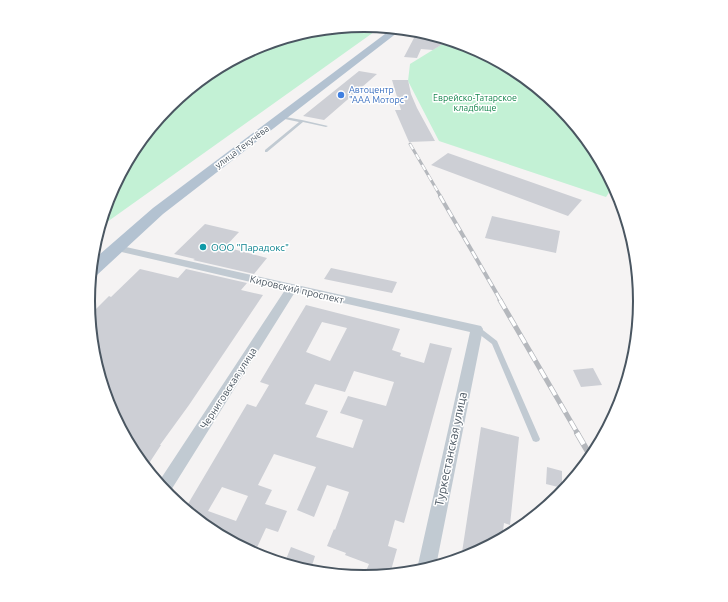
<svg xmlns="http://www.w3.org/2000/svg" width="728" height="602" viewBox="0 0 728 602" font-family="Ubuntu,sans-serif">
<rect width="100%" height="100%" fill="#f5f3f3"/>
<path fill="#c3f1d5" d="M364,25L381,27L100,227C103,216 105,205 109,195C145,112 221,49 310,30C327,27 346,27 364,25Z
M449,40C507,57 559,97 593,147C601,159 607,173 614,185L606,197L439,141L408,81L410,64Z"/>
<path fill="#cdcfd5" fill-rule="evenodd" d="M420,31L449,40L433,50L421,49L417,58L404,57L415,36Z
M359,71L377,74L324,120L303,116Z
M392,80H408L411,94L417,108L435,141L409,142L395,110H401Z
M448,153L582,200L568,216L431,165Z
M492,216L560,231L556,253L485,238Z
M205,224L239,232L225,247L267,258L254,274L193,260L195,259L174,254Z
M331,268L397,282L392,293L324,279Z
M140,269L178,278L186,269L247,283L241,290L263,295L189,405L160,445H161L146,468L134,454L109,406L93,355L89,316L109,296L111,297Z
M306,305L400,329L392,350L401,353L400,356L424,363L430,343L452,348L404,523L395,520L388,546L397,549L390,574L379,575L366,571L369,564L345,555L346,553L327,546L334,529L335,530L349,492L327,485L314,517L297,510L316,467L274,454L258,485L272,490L265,504L287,511L278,532L266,528L254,554L210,530L185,509L247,404L256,407L269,385L260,382ZM322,322L347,328L330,361L306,352ZM354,371L394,382L386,406L348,396L340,413L363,420L353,448L316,437L328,411L305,404L315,384L345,392ZM222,487L248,496L236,521L208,511Z
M593,368L602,385L581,387L573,370Z
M481,427L519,437L510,525L504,523L502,539L469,556L461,559Z
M547,467L562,471V488L546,484Z
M291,547L315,556L310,572L284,564Z"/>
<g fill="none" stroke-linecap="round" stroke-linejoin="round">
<path fill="#c1cad2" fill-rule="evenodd" d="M280,116L302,120L328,126L326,127L303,122L267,152H265V150L299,122L280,118Z
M475,327H479L497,341L540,439L539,441L536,442L533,441L492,344L475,331L474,329Z"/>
<path fill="#c1cad2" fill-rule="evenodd" d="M117,245L481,326L483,329L436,566L418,572L417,569L470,332L295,292L168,495L158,483L285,290L113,250L112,248Z"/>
<path fill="#b3c2d1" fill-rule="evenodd" d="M393,28L402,29L163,214L97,275L90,277L92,261L153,208Z"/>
<defs>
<path id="rail-far3" d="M410,144L441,197"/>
<path id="rail-far2" d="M440,196L501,301"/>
<path id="rail-far1" d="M500,300L578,434"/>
<path id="rail" d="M577,433L591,457"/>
</defs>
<use href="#rail-far3" stroke="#b5b8bd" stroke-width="3"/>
<use href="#rail-far2" stroke="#b5b8bd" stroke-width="4"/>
<use href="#rail-far1" stroke="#b5b8bd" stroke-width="5"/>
<use href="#rail" stroke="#b5b8bd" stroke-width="6"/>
<use href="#rail-far3" stroke="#fff" stroke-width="2" stroke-dasharray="6" stroke-linecap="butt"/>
<use href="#rail-far2" stroke="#fff" stroke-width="2.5" stroke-dasharray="8" stroke-linecap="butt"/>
<use href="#rail-far1" stroke="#fff" stroke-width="3.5" stroke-dasharray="10" stroke-linecap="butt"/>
<use href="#rail" stroke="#fff" stroke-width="4.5" stroke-dasharray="13" stroke-linecap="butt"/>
</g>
<circle fill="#3f7fe0" stroke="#fff" stroke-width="1.5" cx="341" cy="95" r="4"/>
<circle fill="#0f9aa8" stroke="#fff" stroke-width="1.5" cx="203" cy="247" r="4"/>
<g text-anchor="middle" stroke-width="3" stroke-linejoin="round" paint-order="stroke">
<g font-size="9" fill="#366cbe" stroke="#fff" text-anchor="start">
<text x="349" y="93">Автоцентр<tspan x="349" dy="10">"ААА Моторс"</tspan></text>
</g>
<g font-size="9" fill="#17864f" stroke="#fff">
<text x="475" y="101">Еврейско-Татарское<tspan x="475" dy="10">кладбище</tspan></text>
</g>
<g font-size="9" fill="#4a5661" stroke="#fff">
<text transform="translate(242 147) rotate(-37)" y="3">улица Текучёва</text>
</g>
<g font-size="10" fill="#0d838f" stroke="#fff" text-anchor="start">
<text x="211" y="251">ООО "Парадокс"</text>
</g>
<g font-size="10" fill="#4a5661" stroke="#fff">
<text transform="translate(297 289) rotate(13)" y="4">Кировский проспект</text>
<text transform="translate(228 388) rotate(-57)" y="4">Черниговская улица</text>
</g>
<g font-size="12" fill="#4a5661" stroke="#fff">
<text transform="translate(451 449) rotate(-78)" y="4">Туркестанская улица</text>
</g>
</g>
<path d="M0 0H728V602H0ZM95 301a269 269 0 1 1 538 0a269 269 0 1 1-538 0Z" fill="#fff" fill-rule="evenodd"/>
<path fill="none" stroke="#4a5661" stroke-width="2" d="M95 301a269 269 0 1 1 538 0a269 269 0 1 1-538 0Z"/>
</svg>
